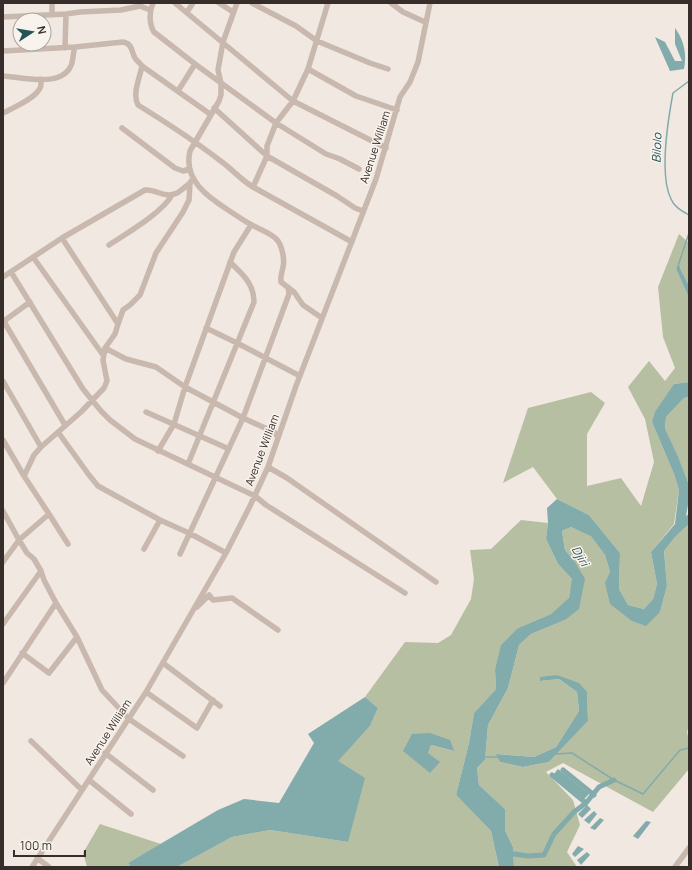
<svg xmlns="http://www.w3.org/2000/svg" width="692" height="870" viewBox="0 0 692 870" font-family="Manrope,sans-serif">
<rect width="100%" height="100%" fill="#f1e8e1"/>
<path fill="#b7bfa2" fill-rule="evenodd" d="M679,234L689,243V286L680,268L679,262L676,269L689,298V382L674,384L652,422L674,474L679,490L674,524L651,552L657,584L653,599L644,609L628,605L619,589L620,553L589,515L557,499L533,467L503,483L528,408L591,392L605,403L587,434V486L621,478L641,506L654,462L645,419L628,387L649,361L665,381L675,368L663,337L658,287Z
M689,397V485L678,456L665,430L666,417L684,398Z
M521,520L548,523L546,539L558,564L572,579L569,599L551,614L518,628L495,670L496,689L474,713L469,743L456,795L491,831L499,867H458L453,866L449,867H177L232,837L270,830L348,842L337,761L370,726L378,708L365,697L405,642L438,643L451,635L471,599L474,579L470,550L491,549ZM430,733L453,751L431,745L428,753Z
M689,524V728L687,731L689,742V769L653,812L563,763L546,772L573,800L580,825L567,852L577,867H514L513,847L505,830V809L479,785L477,768L485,760L488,725L508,688L519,645L531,634L565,620L575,562L565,550L562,531L571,527L591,535L605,555L610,572V604L660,612L667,586L664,551L675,537ZM557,675L587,692L588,721L549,762L523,767L500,762L497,754L534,757L556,747L579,711L577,692L559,679L540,681Z
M100,824L161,844L128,863L131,867H87L83,853Z"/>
<path fill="#82abab" d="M675,28C684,40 687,54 684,69L670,71L655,37L665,42L675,61H682L675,44Z
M679,261L680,268L689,286V298L676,269Z
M689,382V397L684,398L666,417L665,429L678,456L689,485V499L686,516L689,514V524L675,537L664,551L667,586L660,612L646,626L632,621L610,604L605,583L610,572L605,555L591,536L571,527L562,531L565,550L575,562L585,579L579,609L565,620L531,634L519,645L508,688L488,725L485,760L477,768L479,785L505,809V830L513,847L514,867H499L491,831L456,795L469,743L474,713L496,689L495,670L501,645L518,628L551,614L569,598L572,579L558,564L546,539L548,523L547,508L557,499L589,515L620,553L619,589L628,605L644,609L653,599L657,584L651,552L675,524L679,490L674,474L652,422L655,412L674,384Z
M557,675L579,683L587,692L588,721L549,762L523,767L500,762L496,754L534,757L556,747L579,711L577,692L559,679L540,681V677Z
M365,697L378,708L370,726L338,761L365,778L348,842L270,830L232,837L177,867H131L128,863L218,810L244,799L279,803L314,743L308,734Z
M430,733L450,740L454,751L431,745L428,753L440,762L430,773L403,751L412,734Z
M558,769L589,794L584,799L554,774Z
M587,805L591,809L582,818L578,814Z
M594,811L597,814L589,824L584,820Z
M600,818L604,820L595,830L590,828Z
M646,821L651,822L638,839L633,836Z
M578,846L584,849L575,857L572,854Z
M587,852L590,855L581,865L577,860Z"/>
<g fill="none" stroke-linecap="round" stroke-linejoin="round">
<path stroke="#82abab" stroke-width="1.5" d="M689,81L673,93C668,120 659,175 671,199C674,207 682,211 689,215
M679,263L689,233
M555,754L572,753L614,780L643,794L680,750L689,748
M484,757H498"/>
<path stroke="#82abab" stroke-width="5" d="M563,770L594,795
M552,775L586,803
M507,853L528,856L544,855L554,834L574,812L586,803L599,787L614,780"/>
<path stroke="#c8b8ad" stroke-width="5.5" d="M52,3V15
M153,3C149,12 149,24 154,32L195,64L276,123L326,154L340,159L359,169
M175,3L293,101L386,148
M219,3L233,12
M237,3L223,42L218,70L221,83V95L219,101L190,151C183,180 208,197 228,210C236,215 244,221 252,225C260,230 272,233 278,241C282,247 285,260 283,267C282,273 280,276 281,282L294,292L303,305L322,318
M252,3L296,26L317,41L370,63L388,69
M391,3L403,12L425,22
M187,12L193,3
M3,17L66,14L80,12L121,10L140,6L150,10
M65,48L66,14
M3,51L75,47L123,42C133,44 131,51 135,58C137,61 140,63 142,66C140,77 132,94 138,105C167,123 195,141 222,162C233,170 241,180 253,187L352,242
M142,66L210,114
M308,69L356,96L397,110
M3,76C23,77 64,89 72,63C73,58 73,53 75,47
M178,91L195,64
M214,108L267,156L337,196L355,208L363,211
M3,113C13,108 36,98 40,88C42,85 41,82 40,79
M122,128L175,168L183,171L190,169
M253,187L267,156V146L276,123L293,101L308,69L328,3
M62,238L118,324
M109,245C127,233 162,213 172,195
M33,257L103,355
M11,272L83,389L101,411L110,420L135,439L255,496L266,505L405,593
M3,277L62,238L145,190C157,189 164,199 177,193C181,191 186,186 190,183L191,181
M3,320L65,425
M4,321L30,302
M206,328L237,343L300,376
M105,348L126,359L156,367L185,387L243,418L274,432L278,437
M3,381L41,447
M146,412L229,449
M58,432L89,475L98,486L160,520L191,534L226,553
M3,440L24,476L49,514L68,544
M158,451L174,424L185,387L234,252L251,225
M188,464L254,302C254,283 242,274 230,262
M268,467L287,478L436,582
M24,476L34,455L41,447L81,412L104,388L107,381L103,360L105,348L115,334L118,324L123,310L130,305L140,295L156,253L183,212L189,200L190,183
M3,511L19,540L27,553L34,559L41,571L44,580L56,603L77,637L102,690L129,719L183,756
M144,549L160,520
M180,554L243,418L289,294L288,287
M3,562L19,540L49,514
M197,607L209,595L213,600L232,598L278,630
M3,624L41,571
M22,653L49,673L77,637
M163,663L220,706
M3,683L56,603
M146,692L197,728L213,700
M31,741L82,790
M105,753L153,790
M89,780L131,814
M37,858L49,867
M32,867L146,692L226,553L250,506L268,467L296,386L376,179L400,97L410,82L418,62L430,3
M675,867L689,848"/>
</g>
<g text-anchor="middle" stroke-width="3" stroke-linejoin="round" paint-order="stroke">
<g font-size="11" fill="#372e2b" stroke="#f9f3ed">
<text transform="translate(375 147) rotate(-72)" y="4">Avenue William</text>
<text transform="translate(262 450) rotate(-69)" y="4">Avenue William</text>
<text transform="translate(108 732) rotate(-57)" y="4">Avenue William</text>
</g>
<g font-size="12" font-style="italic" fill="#255455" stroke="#f9f3ed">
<text transform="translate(657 148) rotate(-88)" y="4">Bilolo</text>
<text transform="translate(580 556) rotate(60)" y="4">Djiri</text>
</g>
</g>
<rect width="692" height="870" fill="none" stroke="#372e2b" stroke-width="8"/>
<g transform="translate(32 32) rotate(78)"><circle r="19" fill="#f9f3ed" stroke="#aba49f"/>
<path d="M0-3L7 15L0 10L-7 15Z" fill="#255455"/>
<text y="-6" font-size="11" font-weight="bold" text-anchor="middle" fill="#372e2b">N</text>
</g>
<path d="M14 850v6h71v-6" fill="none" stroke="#372e2b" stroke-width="2"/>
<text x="20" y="850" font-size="12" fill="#372e2b" stroke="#f9f3ed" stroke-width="3" paint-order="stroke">100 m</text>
</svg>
